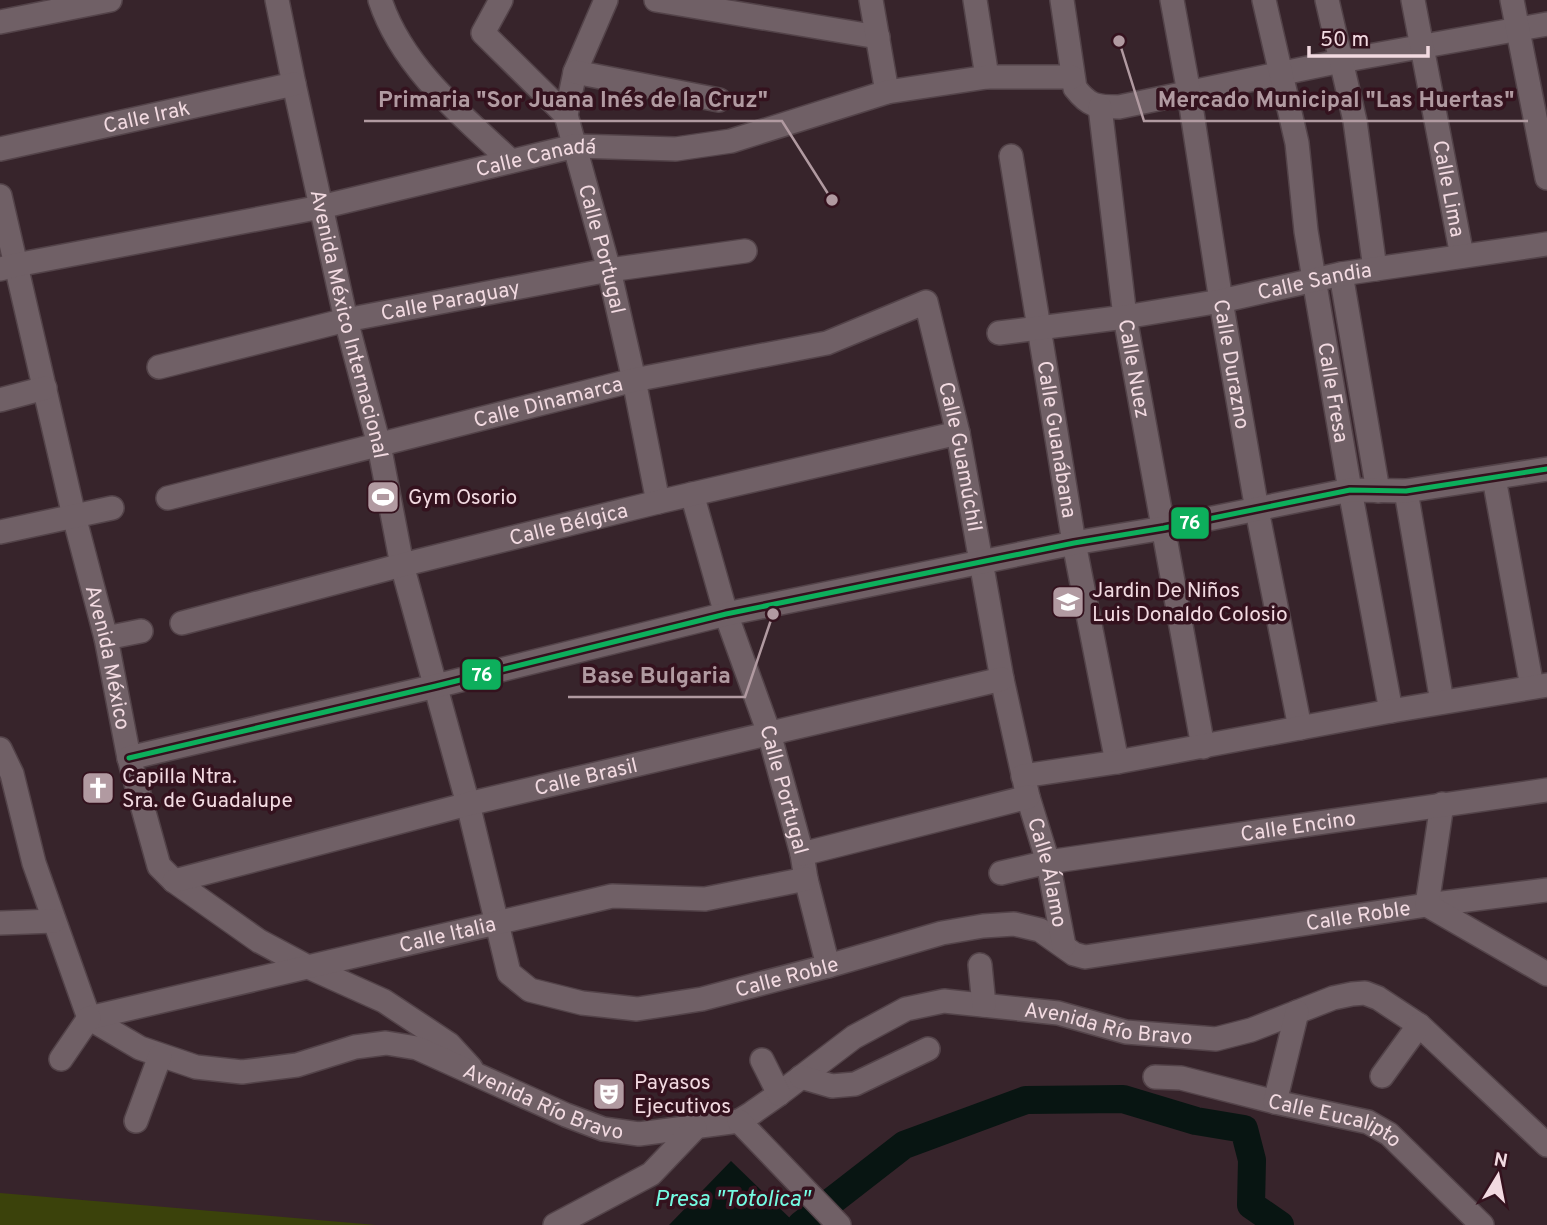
<svg xmlns="http://www.w3.org/2000/svg" width="1547" height="1225" viewBox="0 0 1547 1225" font-family="Overpass,sans-serif">
<rect width="100%" height="100%" fill="#37242b"/>
<path fill="#3b420b" d="M0,1193L376,1225H0Z"/>
<path fill="#081512" d="M731,1161L797,1225H669Z"/>
<g fill="none" stroke-linecap="round" stroke-linejoin="round">
<path stroke="#081512" stroke-width="28" d="M801,1225L904,1145L1026,1100L1123,1099L1196,1121L1244,1129L1252,1160L1251,1205L1280,1225"/>
<defs>
<g id="minor">
<path id="s1" d="M277,0L294,84L346,320L379,445L402,565L468,804L509,973L530,990L582,1003L637,1009L702,999L828,966L942,933L983,926L1014,924L1040,930L1074,954L1085,957L1427,905L1547,890"/>
<path d="M380,0C402,67 461,115 511,161"/>
<path d="M501,0L483,33L566,115"/>
<path id="s2" d="M606,0L575,72L566,115L609,270L634,380L658,502"/>
<path d="M656,0L878,37"/>
<path d="M871,0L887,92"/>
<path d="M975,0L987,77"/>
<path d="M1062,0L1075,88C1089,106 1096,107 1119,107L1341,61L1547,24"/>
<path id="s3" d="M1172,0L1189,93L1221,301L1257,510L1300,728"/>
<path id="s4" d="M1264,0L1297,143L1306,231L1314,279L1350,490L1391,711"/>
<path d="M1327,0L1355,121L1375,269"/>
<path id="s5" d="M1413,0L1462,256"/>
<path d="M1512,0L1547,178"/>
<path d="M0,22L110,0"/>
<path d="M575,72L719,100"/>
<path id="s6" d="M1100,107L1125,317L1203,747"/>
<path id="s7" d="M0,149L294,84"/>
<path id="s8" d="M1011,156L1074,543L1117,762"/>
<path id="s9" d="M0,196L74,516L106,638L129,758L159,866L174,881L259,941L306,966L384,1001L449,1044L471,1068"/>
<path id="s10" d="M0,269L16,265L321,207L575,146L676,149L731,141L887,92L987,77H1072"/>
<path d="M1341,274L1378,491"/>
<path id="s11" d="M999,333L1125,317L1221,301L1341,274L1547,244"/>
<path id="s12" d="M159,367L346,320L609,270L745,251"/>
<path d="M0,400L45,388"/>
<path d="M1494,478L1532,687"/>
<path d="M1406,491L1442,702"/>
<path id="s13" d="M692,494L726,614L769,733L802,854L806,879L828,966"/>
<path id="s14" d="M168,498L634,380L827,343L926,302L958,433L1002,679L1028,797L1048,862L1064,946"/>
<path d="M0,532L112,508"/>
<path id="s15" d="M182,623L402,565L658,502L958,433"/>
<path d="M106,638L141,631"/>
<path id="s16" d="M0,749L12,774L34,863L89,1018L140,1048L196,1067L242,1072L297,1065L355,1047L386,1043L417,1048L566,1115L603,1129L639,1134L739,1121L752,1113L779,1094L854,1037L906,1009L944,1001L1058,1013L1126,1032L1216,1039L1251,1030L1333,998L1352,994L1365,993L1378,998L1419,1025L1547,1145"/>
<path d="M129,758L436,686L726,614L1074,543L1164,528L1350,490L1406,491L1547,469"/>
<path d="M1023,776L1117,762L1391,711L1547,685"/>
<path d="M1442,804L1427,905L1547,974"/>
<path d="M802,854L1028,797"/>
<path id="s17" d="M1001,873L1048,862L1547,790"/>
<path id="s18" d="M174,881L468,804L1002,679"/>
<path d="M0,923L54,921"/>
<path d="M980,965L984,1005"/>
<path id="s19" d="M89,1018L612,896L705,899L806,879"/>
<path d="M61,1059L89,1018"/>
<path d="M762,1060L779,1094"/>
<path d="M1382,1076L1419,1025"/>
<path d="M801,1077L832,1086L855,1084L928,1049"/>
<path id="s20" d="M1155,1077L1181,1078L1275,1102L1368,1122L1389,1134L1482,1225"/>
<path d="M1275,1102L1297,1012"/>
<path d="M136,1121L160,1056"/>
<path d="M739,1121L839,1225"/>
<path d="M555,1225L651,1174L695,1128"/>
</g>
</defs>
<use href="#minor" stroke="#534349" stroke-width="26"/>
<use href="#minor" stroke="#706066" stroke-width="23"/>
<defs>
<path id="bus-1" d="M129,758L436,686L726,614L1074,543L1164,528L1350,490L1406,491L1547,469"/>
</defs>
<use href="#bus-1" stroke="#34121e" stroke-width="10"/>
<use href="#bus-1" stroke="#0daf5c" stroke-width="5"/>
</g>
<defs>
<symbol id="stadium-square" viewBox="-11 -11 22 22"><rect x="-9" y="-9" width="18" height="18" rx="4" fill="#b19aa1" stroke="#34121e"/><path d="M0-5a6.5 5 0 1 0 0 10a6.5 5 0 1 0 0-10ZM-3.5-1.8h7v3.6h-7Z" fill="#fff"/></symbol>
<symbol id="school-square" viewBox="-11 -11 22 22"><rect x="-9" y="-9" width="18" height="18" rx="4" fill="#b19aa1" stroke="#34121e"/><path d="M0-5L7-2L0 1L-7-2ZM-4 1L0 2.5L4 1V4Q0 6-4 4Z" fill="#fff"/></symbol>
<symbol id="church-square" viewBox="-11 -11 22 22"><rect x="-9" y="-9" width="18" height="18" rx="4" fill="#b19aa1" stroke="#34121e"/><path d="M-1.2-6h2.4v3.5h3.3v2.4h-3.3V6h-2.4V-.1h-3.3v-2.4h3.3Z" fill="#fff"/></symbol>
<symbol id="theatre-square" viewBox="-11 -11 22 22"><rect x="-9" y="-9" width="18" height="18" rx="4" fill="#b19aa1" stroke="#34121e"/><path d="M-5-5.5Q0-4 5-5.5V0Q5 5 0 6Q-5 5-5 0ZM-3.3-2.5H-1v1.5H-3.3ZM1-2.5H3.3v1.5H1ZM-2.8 1Q0 5.5 2.8 1Z" fill="#fff"/></symbol>
</defs>
<g fill-rule="evenodd">
<use href="#stadium-square" x="364" y="478" width="38" height="38"/>
<use href="#school-square" x="1049" y="583" width="38" height="38"/>
<use href="#church-square" x="79" y="769" width="38" height="38"/>
<use href="#theatre-square" x="590" y="1075" width="38" height="38"/>
</g>
<g text-anchor="middle" stroke-width="7" stroke-linejoin="round" paint-order="stroke">
<g font-size="21" fill="#f2dae1" stroke="#34121e">
<text dy="7" stroke="none"><textPath href="#s7" startOffset="150">Calle Irak</textPath></text>
<text dy="7" stroke="none"><textPath href="#s10" startOffset="548">Calle Canadá</textPath></text>
<text dy="7" stroke="none"><textPath href="#s5" startOffset="192">Calle Lima</textPath></text>
<text dy="7" stroke="none"><textPath href="#s2" startOffset="261">Calle Portugal</textPath></text>
<text dy="7" stroke="none"><textPath href="#s11" startOffset="320">Calle Sandia</textPath></text>
<text dy="7" stroke="none"><textPath href="#s12" startOffset="299">Calle Paraguay</textPath></text>
<text dy="7" stroke="none"><textPath href="#s1" startOffset="332">Avenida México Internacional</textPath></text>
<text dy="7" stroke="none"><textPath href="#s3" startOffset="369">Calle Durazno</textPath></text>
<text dy="7" stroke="none"><textPath href="#s6" startOffset="264">Calle Nuez</textPath></text>
<text dy="7" stroke="none"><textPath href="#s4" startOffset="399">Calle Fresa</textPath></text>
<text dy="7" stroke="none"><textPath href="#s14" startOffset="392">Calle Dinamarca</textPath></text>
<text dy="7" stroke="none"><textPath href="#s8" startOffset="287">Calle Guanábana</textPath></text>
<text dy="7" stroke="none"><textPath href="#s14" startOffset="943">Calle Guamúchil</textPath></text>
<text dy="7" stroke="none"><textPath href="#s15" startOffset="399">Calle Bélgica</textPath></text>
<text dy="7" stroke="none"><textPath href="#s9" startOffset="474">Avenida México</textPath></text>
<text dy="7" stroke="none"><textPath href="#s18" startOffset="425">Calle Brasil</textPath></text>
<text dy="7" stroke="none"><textPath href="#s13" startOffset="310">Calle Portugal</textPath></text>
<text dy="7" stroke="none"><textPath href="#s17" startOffset="301">Calle Encino</textPath></text>
<text dy="7" stroke="none"><textPath href="#s14" startOffset="1368">Calle Álamo</textPath></text>
<text dy="7" stroke="none"><textPath href="#s1" startOffset="1880">Calle Roble</textPath></text>
<text dy="7" stroke="none"><textPath href="#s19" startOffset="368">Calle Italia</textPath></text>
<text dy="7" stroke="none"><textPath href="#s1" startOffset="1290">Calle Roble</textPath></text>
<text dy="7" stroke="none"><textPath href="#s16" startOffset="1374">Avenida Río Bravo</textPath></text>
<text dy="7" stroke="none"><textPath href="#s16" startOffset="765">Avenida Río Bravo</textPath></text>
<text dy="7" stroke="none"><textPath href="#s20" startOffset="186">Calle Eucalipto</textPath></text>
</g>
<g font-size="21" fill="#f2dae1" stroke="#34121e" text-anchor="start">
<text x="408" y="504">Gym Osorio</text>
<text x="1092" y="597">Jardin De Niños<tspan x="1092" dy="24">Luis Donaldo Colosio</tspan></text>
<text x="122" y="783">Capilla Ntra.<tspan x="122" dy="24">Sra. de Guadalupe</tspan></text>
<text x="634" y="1089">Payasos<tspan x="634" dy="24">Ejecutivos</tspan></text>
</g>
<g font-size="23" font-style="italic" fill="#74fbe2" stroke="#34121e">
<text x="732" y="1206">Presa "Totolica"</text>
</g>
</g>
<path fill="none" stroke="#b19aa1" stroke-width="2.5" d="M832 200L782 121H364M1119 41L1144 121H1528M773 614L745 697H568"/>
<g fill="#b19aa1" stroke="#34121e" stroke-width="2.5">
<circle cx="832" cy="200" r="7"/>
<circle cx="1119" cy="41" r="7"/>
<circle cx="773" cy="614" r="7"/>
</g>
<g font-size="23" text-anchor="middle" font-weight="bold" fill="#b19aa1" stroke="#34121e" stroke-width="7" stroke-linejoin="round" paint-order="stroke">
<text x="573" y="107">Primaria "Sor Juana Inés de la Cruz"</text>
<text x="1336" y="107">Mercado Municipal "Las Huertas"</text>
<text x="656" y="683">Base Bulgaria</text>
</g>
<g stroke="#34121e" stroke-width="2.5">
<rect x="1170" y="506" width="40" height="34" rx="7" fill="#0daf5c"/>
<rect x="461" y="658" width="41" height="33" rx="7" fill="#0daf5c"/>
</g>
<g font-size="19" text-anchor="middle" font-weight="bold" fill="#fff">
<text x="1190" y="529">76</text>
<text x="482" y="681">76</text>
</g>
<g transform="translate(1498 1176) rotate(10)" stroke="#34121e" stroke-width="5" paint-order="stroke">
<path d="M0-5L12 26L0 18L-12 26Z" fill="#f2dae1"/>
<text y="-10" font-size="19" font-weight="bold" text-anchor="middle" fill="#f2dae1">N</text>
</g>
<path d="M1309 46v10h119v-10" fill="none" stroke="#f2dae1" stroke-width="3.5"/>
<text x="1320" y="46" font-size="21" fill="#f2dae1" stroke="#34121e" stroke-width="5" paint-order="stroke">50 m</text>
</svg>
